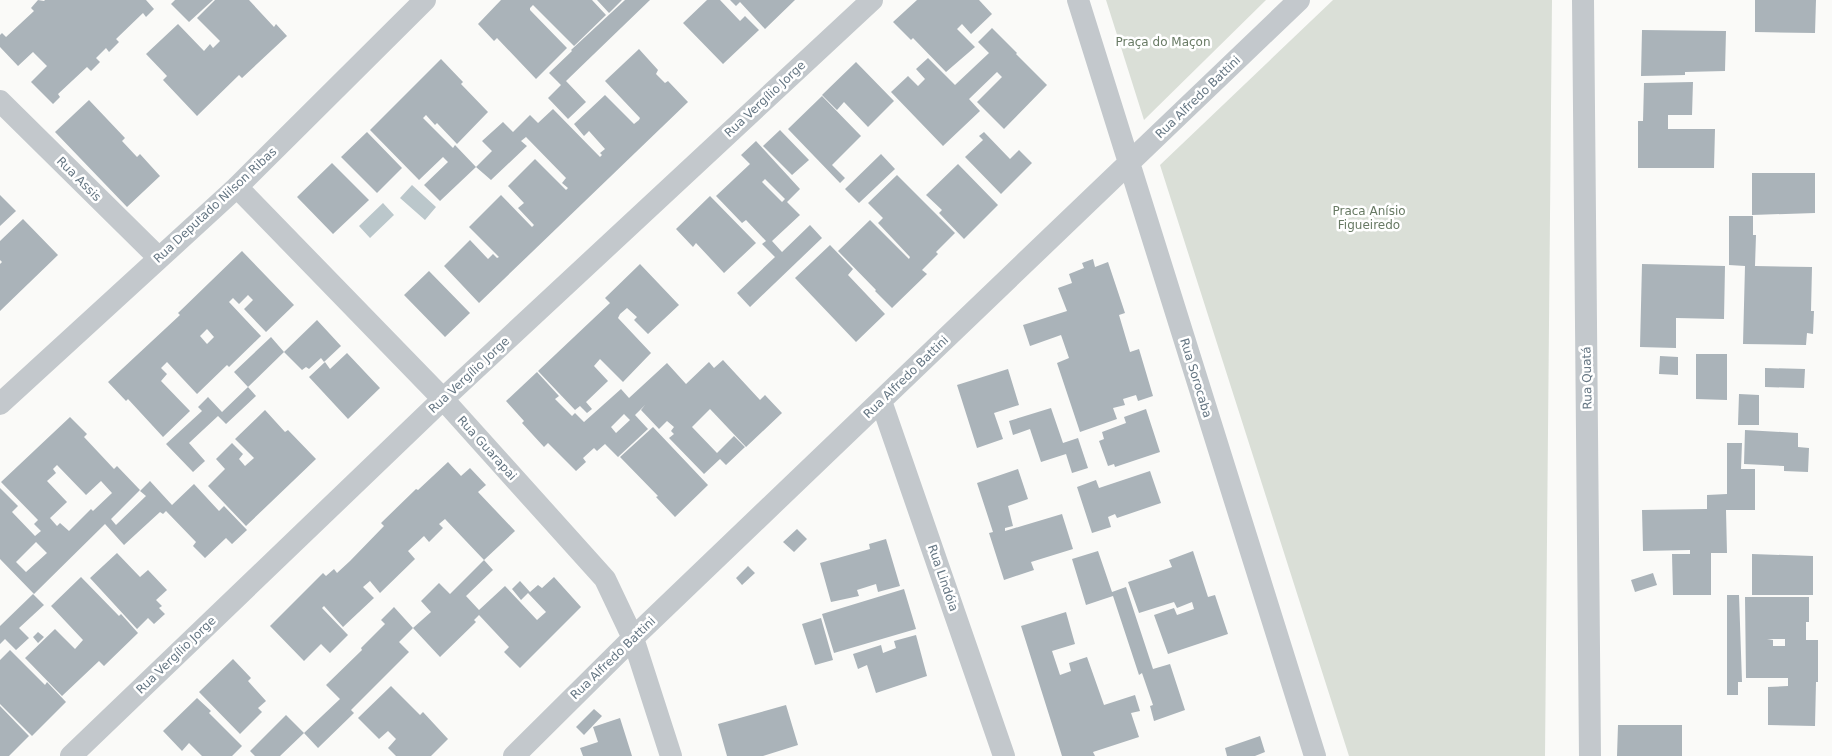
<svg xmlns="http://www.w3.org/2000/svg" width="1832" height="756" viewBox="0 0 1832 756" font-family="'DejaVu Sans',sans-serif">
<rect width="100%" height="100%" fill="#fafaf8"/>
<path fill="#dadfd7" d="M1106,0H1266L1144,120Z
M1333,0H1552L1545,756H1349L1160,165Z"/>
<path fill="#bbc7cb" d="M412,185L436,207L425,220L400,198Z
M383,203L394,215L370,238L359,226Z"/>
<path fill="#aab3b9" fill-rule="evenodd" d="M38,0L44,1L45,0H146L154,9L146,17L143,13L116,39L119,42L109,52L106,48L96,58L100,62L91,71L87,67L58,94L60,97L53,104L31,82L47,66L33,52L18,66L0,47V35L2,33L6,37L34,11L31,8Z
M175,0H213L189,22L171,4Z
M215,0H249L274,27L276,24L287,36L242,78L239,75L197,116L163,80L167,76L146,54L178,24L204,51L210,44L213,48L220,41L197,18Z
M501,0H592L606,15L574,46L533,5L530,8V10L567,48L536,79L497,38L494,41L478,24Z
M597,0H622L609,13Z
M625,0H650L566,81L586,102L568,119L548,98L561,85L549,73L572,51L571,50Z
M707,0H720L740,21L745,16L759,30L723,64L683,23Z
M730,0H795L765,29L740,2L736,6Z
M917,0H979L992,14L971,34L962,24L957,29L975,47L946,72L913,38L911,40L893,22Z
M1755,0H1816L1815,33L1755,32Z
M992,28L1017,53L1016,54L1047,85L1004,129L977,102L1002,77L997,72L969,99L980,111L943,146L891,92L908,76L918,86L925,79L916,69L928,58L955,85L989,53L978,42Z
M1642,30L1726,31L1725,71L1685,72V75L1641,76Z
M639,49L658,70L656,74L665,83L668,81L688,102L479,303L444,266L470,240L488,259L493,254L497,258L499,257L469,227L501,195L532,227L534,225L518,208L524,203L508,186L535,159L566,190L568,188L562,183L566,178L526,137L521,141L527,146L491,180L476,167L492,151L482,141L503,122L513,132L530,115L538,123L553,109L600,157L602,155L600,153L605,149L589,131L584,136L574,124L605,95L634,124L639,120L640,118L605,81Z
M441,59L463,82L461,84L488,112L457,144L437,123L435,125L426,115L423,118L453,148L455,145L476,167L440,201L424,185L448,162L443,157L419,180L370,130Z
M856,62L894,101L868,127L844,102L837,110L822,95Z
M1693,82L1692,115H1668V129H1715L1714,168H1638V121H1643L1644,83Z
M822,96L861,136L832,165L845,178L840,183L788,129Z
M89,100L125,138L122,141L137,157L140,154L160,176L127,207L55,132Z
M780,130L809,160L792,175L763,146Z
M367,132L402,168L377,193L341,157Z
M984,132L1010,159L1019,150L1032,163L1001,194L965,157L983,140L979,136Z
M756,141L800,189L787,202L800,215L772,241L782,252L810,225L822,238L750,307L737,293L775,257L762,244L766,241L746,220L742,223L716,196L750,164L741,155ZM765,179L785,199L782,202L762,182Z
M881,154L895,169L859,203L845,189Z
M332,163L369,200L333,234L297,197Z
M958,164L998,205L964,239L939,213L942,210L926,195Z
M1752,173H1815V213L1752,215Z
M897,175L955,233L936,252L938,254L922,270L927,274L892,308L875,291L876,290L838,251L870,220L909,259L910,257L878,223L883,218L868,203Z
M0,195L16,211L0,226Z
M710,196L756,243L724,273L696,243L693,247L676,229Z
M1729,216H1753V235H1756L1755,266L1812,267L1811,311H1814L1813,334L1807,333L1806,345L1743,344L1745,266L1729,265Z
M23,219L58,255L0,311V264L2,262L0,260V241Z
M830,245L853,269L848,275L885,314L856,342L795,278Z
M242,251L294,305L266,332L244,309L253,300L248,295L239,304L233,298L229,302L261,336L229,367L227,365L197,394L167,362L161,368L167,374L161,381L190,411L163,437L128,399L126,401L108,382L180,315L178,313ZM207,329L214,337L207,344L200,336Z
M1093,259L1095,267L1108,262L1125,313L1119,315L1130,352L1139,349L1153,396L1138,401L1136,395L1123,399L1125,405L1113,408L1117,419L1080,432L1057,363L1069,358L1061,335L1030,346L1023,325L1067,311L1058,288L1072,283L1069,274L1084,268L1082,263Z
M640,264L679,305L648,334L634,320L637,317L627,308L620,314L618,318L651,353L623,382L600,359L594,366L608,381L586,402L592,409L587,413L580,406L575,410L538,371L610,303L605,298Z
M1642,264L1725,266L1724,319L1676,318V348L1640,347Z
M429,271L470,313L445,337L404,295Z
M317,320L341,346L324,362L321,358L309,369L306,367L302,370L284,352Z
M271,337L284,352L248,387L234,372Z
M347,353L380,388L348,419L309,377L325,362L330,369Z
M1696,354H1727V400L1696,399Z
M1660,356L1678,357V375L1659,374Z
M723,360L760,400L765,395L782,413L746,447L710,409L692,427L717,453L734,436L745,447L726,465L720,459L704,474L669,438L674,434L671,431L674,427L667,421L659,429L641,410L645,405L635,415L648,429L618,457L605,444L597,451L594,448L583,458L586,462L576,471L548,443L544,447L522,423L524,421L506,401L537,372L559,396L555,399L572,416L575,413L584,422L621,389L629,398L667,363L686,384L709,362L714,368ZM624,414L630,420L616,433L611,427Z
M1765,368L1805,369L1804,388L1765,387Z
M1008,369L1019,405L994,413L1003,439L977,448L957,385Z
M248,387L256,396L226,424L218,416L189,443L205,461L193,472L166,444L202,411L198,407L208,397L222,412Z
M1739,394L1759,395V425H1738Z
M1051,408L1063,443L1078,438L1088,468L1072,473L1066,454L1041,462L1030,429L1013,435L1009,421Z
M1146,409L1160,452L1115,467L1114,464L1108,466L1099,441L1104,439L1102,432L1126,423L1124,417Z
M265,410L285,432L288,430L316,459L246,526L208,486L225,469L216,459L232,443L243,454L239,459L245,466L254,458L235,439Z
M70,417L87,434L84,437L114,469L117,466L140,490L111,519L116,525L146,496L140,491L150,481L172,505L194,484L219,511L224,506L247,530L232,544L226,538L205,558L193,546L196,542L166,511L163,514L160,512L124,545L105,524L34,594L0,559V488L18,506L12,512L35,536L41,531L34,524L38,520L1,482ZM57,465L86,495L101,481L112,493L93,511L91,509L69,531L60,523L57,526L50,518L67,502L47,481L56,473L53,469ZM36,542L47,553L26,572L16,562Z
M653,427L708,485L675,517L656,497L658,496L620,457Z
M1745,430L1798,433V447L1809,448L1808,472L1784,471V466L1744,464Z
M1727,443H1742L1741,469H1755V510H1726L1727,553H1711V595H1673L1672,554H1690V550L1643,551L1642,510L1707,509V495L1727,494Z
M448,462L461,476L470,468L486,485L478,492L515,531L484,560L493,570L466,596L479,610L505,586L537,620L546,612L528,593L521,600L512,589L520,581L530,592L538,585L542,588L554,577L581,607L520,668L504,652L509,647L479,615L474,620L476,622L440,657L413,628L431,612L421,601L439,583L450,594L484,560L445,519L439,524L443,528L429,542L424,536L408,551L415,559L380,593L370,581L363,587L374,598L343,627L324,606L322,608L348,635L330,653L321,644L304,661L270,626L323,573L326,576L334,569L337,573L350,561L384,526L381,523L416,489L418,490Z
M1018,469L1028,499L1008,506L1013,526L1005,528V531L1062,514L1073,549L1031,562L1034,570L1004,580L989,533L993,532L977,483Z
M1150,471L1161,503L1117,518L1115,514L1108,517L1111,527L1092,533L1077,487L1096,480L1099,488Z
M797,529L807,539L794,552L783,542Z
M886,539L900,586L878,592L876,584L857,590L859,596L831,602L820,563L870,549L869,544Z
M1098,551L1112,592L1126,587L1153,669L1170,664L1185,710L1154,721L1150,706L1153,705L1142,673L1139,675L1113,596L1086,605L1072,559Z
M1193,551L1208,597L1215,595L1228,634L1168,654L1154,615L1174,608L1177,615L1194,609L1192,602L1177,608L1174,602L1139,613L1128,582L1172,567L1169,560Z
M117,553L140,577L148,570L167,590L156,600L162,606L159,608L165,614L154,624L148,618L137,629L90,578Z
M1752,554L1813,556V595H1752Z
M748,566L755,573L742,585L736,578Z
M1653,573L1657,585L1635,592L1631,580Z
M81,577L119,616L121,614L138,633L104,666L99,661L62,696L25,658L55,629L75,649L83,640L51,606Z
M904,589L916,629L834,653L822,614Z
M33,594L44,605L19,628L29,638L16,650L5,639L0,644V626Z
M1727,595H1739L1742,682H1738V695H1727Z
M1745,597H1809V622H1806V640H1818V682H1816L1815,726L1768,725V687L1788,686V678H1746ZM1767,639H1785V646H1773V640Z
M394,607L413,628L399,642L409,652L351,710L354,713L318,748L304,733L340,699L326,685L362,650L361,648L385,624L381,620Z
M1066,612L1075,644L1052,651L1060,675L1071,671L1069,663L1087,657L1104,705L1135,695L1140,711L1131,713L1139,737L1093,752L1095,756H1062L1021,626Z
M821,618L833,660L815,665L802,624Z
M38,632L44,637L38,643L33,637Z
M916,635L927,676L876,693L867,665L858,669L853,654L881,645L883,653L896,648L894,641Z
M10,650L45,685L47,682L66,702L32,736L0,704V660Z
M233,659L251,678L248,681L266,701L258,708L262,712L240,734L199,692Z
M391,686L420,715L423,712L448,739L431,756H396L388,748L396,739L388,731L379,739L358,718Z
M197,698L211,711L209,713L242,746L232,756H202L189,743L182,751L163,731Z
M786,705L798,745L763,756H727L718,724Z
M0,706L29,736L9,756H0Z
M594,709L602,716L584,735L576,727Z
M286,715L304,733L280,756H255L250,751Z
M620,718L632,756H583L580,748L598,742L593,727Z
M1618,725H1682V756H1617Z
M1260,736L1265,752L1255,756H1227L1225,748Z"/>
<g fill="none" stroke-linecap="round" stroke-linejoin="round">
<path stroke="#c3c8cc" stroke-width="22" d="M1078,0L1315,756
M1583,0L1590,756
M0,101L159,258
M237,187L443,399L605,579L633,638L671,756
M881,401L1004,756
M0,404L237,187L425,0
M71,756L443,399L872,0
M514,756L633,638L1299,0"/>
</g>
<g text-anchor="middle" stroke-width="5" stroke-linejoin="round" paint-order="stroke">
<g font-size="12" fill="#687a64" stroke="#fff">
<text x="1163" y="46">Praça do Maçon</text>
<text x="1369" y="215">Praca Anísio<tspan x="1369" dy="14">Figueiredo</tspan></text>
</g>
<g font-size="12" fill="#657683" stroke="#fff">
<text transform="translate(1198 97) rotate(-44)" y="4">Rua Alfredo Battini</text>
<text transform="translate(765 99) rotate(-43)" y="4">Rua Vergílio Jorge</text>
<text transform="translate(79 179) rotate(45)" y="4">Rua Assis</text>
<text transform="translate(215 205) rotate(-43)" y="4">Rua Deputado Nilson Ribas</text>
<text transform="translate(469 375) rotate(-43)" y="4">Rua Vergílio Jorge</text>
<text transform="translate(906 377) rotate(-44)" y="4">Rua Alfredo Battini</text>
<text transform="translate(1196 378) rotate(73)" y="4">Rua Sorocaba</text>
<text transform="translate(1587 378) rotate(-91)" y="4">Rua Quatá</text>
<text transform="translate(487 448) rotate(48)" y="4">Rua Guarapai</text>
<text transform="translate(943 578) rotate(71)" y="4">Rua Lindóia</text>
<text transform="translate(176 655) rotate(-44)" y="4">Rua Vergílio Jorge</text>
<text transform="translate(613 658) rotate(-44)" y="4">Rua Alfredo Battini</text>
</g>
</g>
</svg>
